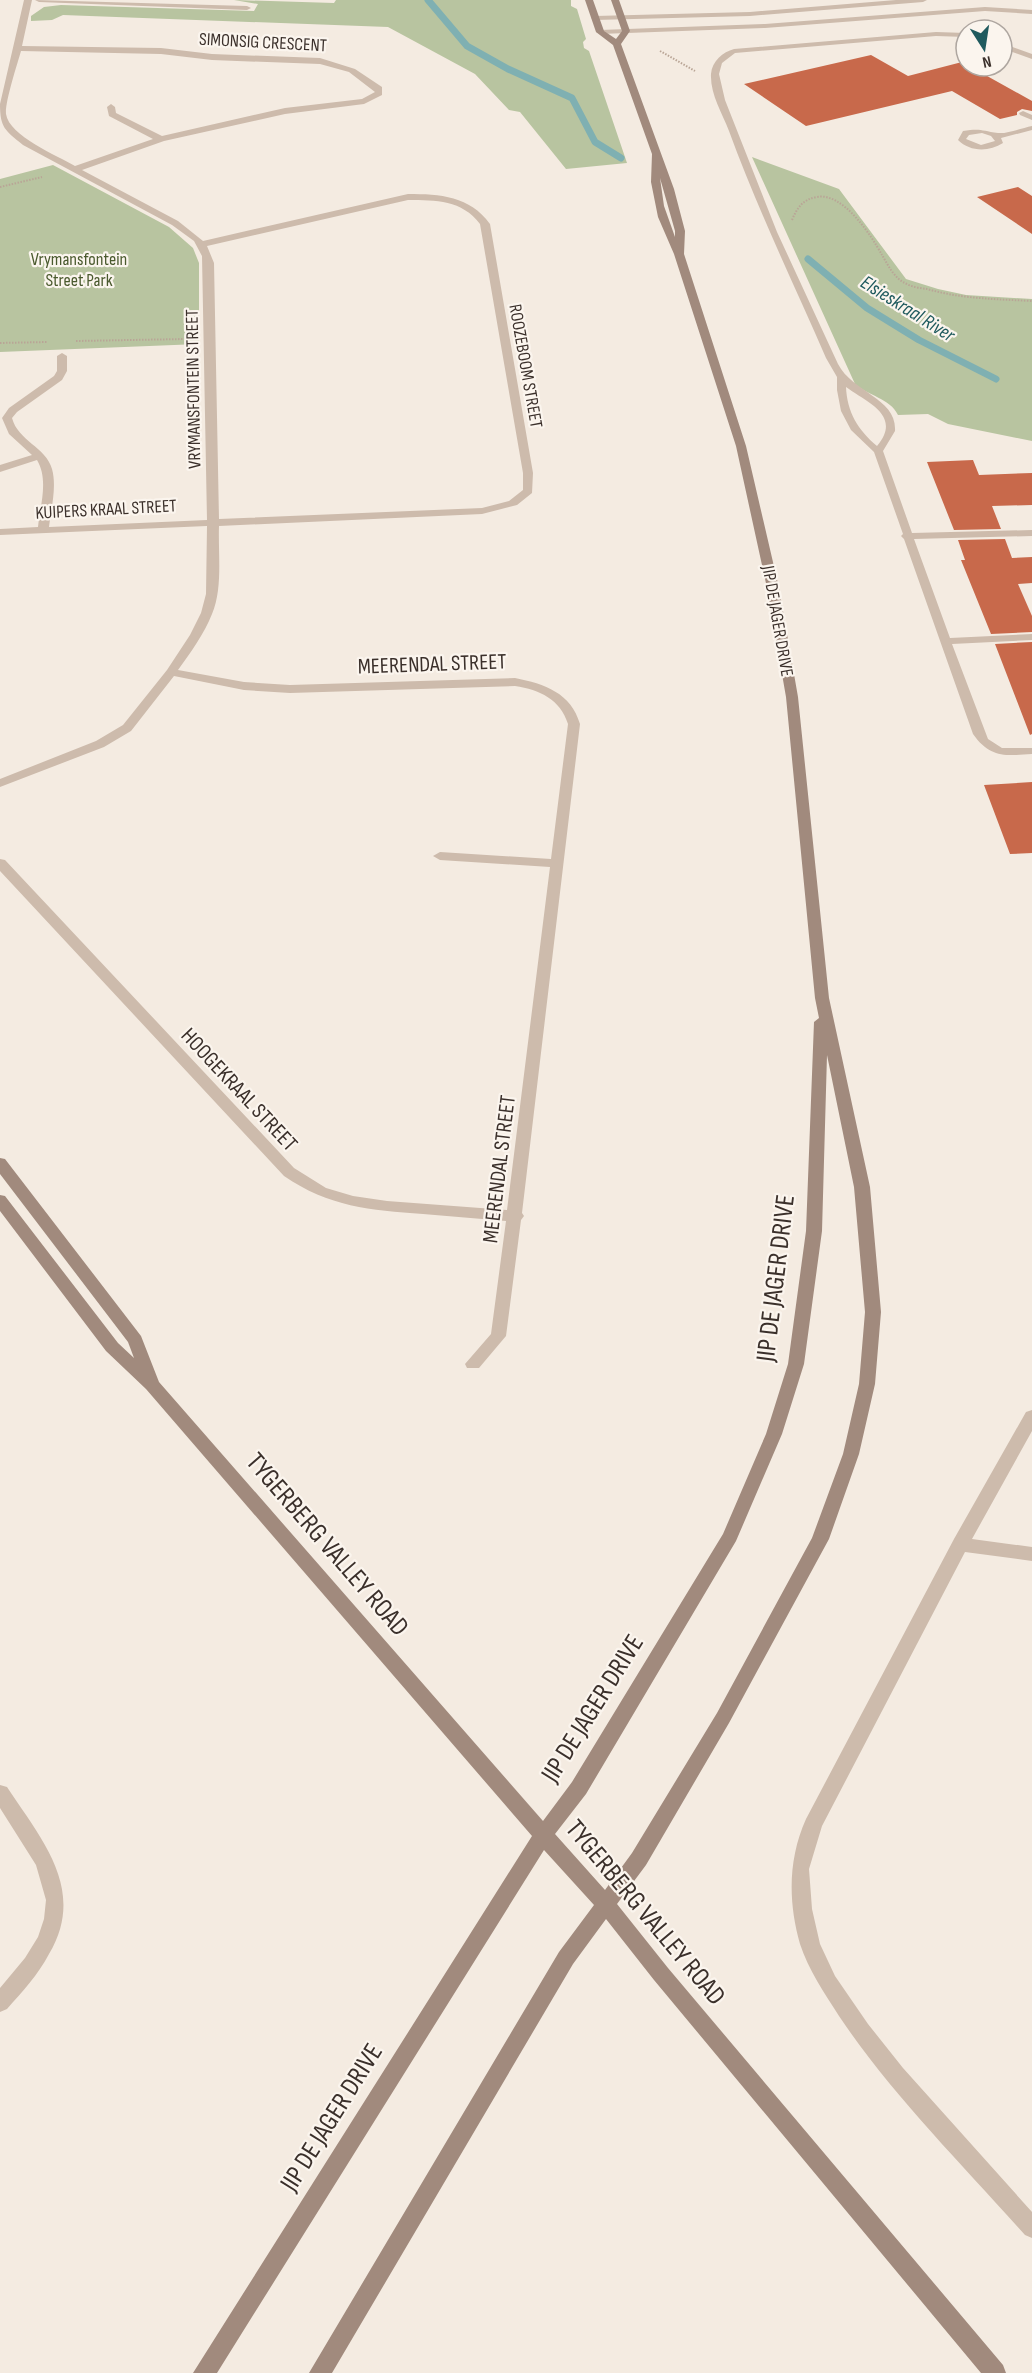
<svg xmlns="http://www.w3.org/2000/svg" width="1032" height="2373" viewBox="0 0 1032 2373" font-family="'Sofia Sans Condensed',sans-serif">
<rect width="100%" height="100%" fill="#f4ebe1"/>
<path fill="#b8c4a0" d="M234,0L334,3L336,0H571V6L577,9L586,39L583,42L584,48L589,51L627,163L566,169L520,112L509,110L475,74L388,27L63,15L52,20L31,21V16L44,7L61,5L254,11L258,4Z
M752,157L839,189L906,279L938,289L966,295L1032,299V441L948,424L928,414L898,415C890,398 868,396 855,384Z
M53,165L169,227L193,248L199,263V344L0,352V179Z"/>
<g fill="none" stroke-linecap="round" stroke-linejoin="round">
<path stroke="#7fb0b2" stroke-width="7" d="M428,0L467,46L508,69L572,98L595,142L621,158
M808,259L867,308L919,340L996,379"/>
</g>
<path fill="#c8694b" d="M871,55L908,76L962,62L1032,101V111L1022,109L1017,112V115L1000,119L952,91L806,126L744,84Z
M1018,187L1032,196V234L977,197Z
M973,460L979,475L1032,473V505L992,506L1001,529L954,530L927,462Z
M1005,539L1012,558L1032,557V583L1018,584L1032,616V632L991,634L961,560H965L958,540Z
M1032,642V734L1030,735L995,644Z
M1032,782V853L1010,854L984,785Z"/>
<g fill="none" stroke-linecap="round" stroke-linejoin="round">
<path stroke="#b9a596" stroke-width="2" stroke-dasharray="1.5 1.5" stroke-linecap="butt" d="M660,51L695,71
M0,187L42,177
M792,220C797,208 803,199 817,197C843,192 871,235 882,255C888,265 894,278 905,283C911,287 920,288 927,289C962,299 996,299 1032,301
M76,341L185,339
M0,343L47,342"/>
<path fill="#cdbbac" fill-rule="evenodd" d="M896,0H927L923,2L750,16L595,20L591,18L595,16L750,12Z
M985,7L1032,10V14L985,11L765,28L600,34L596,32L600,30L765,24Z
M936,32L966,33V37L936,36L735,53L722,63L719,74L725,100L777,232L838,364C853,393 897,398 895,431L883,451L912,533L1032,530V536L914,539L950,638L1032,634V640L952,644L988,739L1002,748H1032V754C1005,756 990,758 973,734L904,539L901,536L903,534L874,452L851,430L841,411L837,390V377L826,358C793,282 757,208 729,131C722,113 710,94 711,74C712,61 723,52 734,49ZM846,387C866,402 903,415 877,446C858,430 847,412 846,387Z
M1007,45L1032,54V59L1004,49L1003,47Z
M1023,111L1032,115V120L1020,115L1019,113Z
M1032,126V130L1001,138L1003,143C989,152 970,152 958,140L963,131C981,128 982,131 998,133C1007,134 1022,128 1032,126ZM982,133L991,136L995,141L981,145L966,139L969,135Z"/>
<path fill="#cdbbac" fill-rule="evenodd" d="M24,0H32L22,46L161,48L212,54L320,58L355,69L382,87V95L364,104L285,114L164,141L82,170L178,221L203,241L408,194C440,194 470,196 490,224L533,473L532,493L517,505L482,514L219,526C218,554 223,588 212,614C204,634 191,652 178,670L244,682L290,685L515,678C545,684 571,693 580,724L522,1213L524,1216L521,1220L506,1336L479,1368H467L465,1364L491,1334L506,1221C478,1219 451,1216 423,1214C370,1210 329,1207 284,1176L0,871V859L5,860L294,1168L326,1188L353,1196L387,1201L507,1210L550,867L440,860L433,856L440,852L551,859L568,724C560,699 540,690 515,686L290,693L244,690L174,676L131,731L104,747L0,787V779L96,741L123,725L167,670L190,635L201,613L206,594L207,526L0,535V529L38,527C40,506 49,480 37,460L0,472V465L32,455L9,434L2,418L9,408L54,376L57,371V356L62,353L67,356V371L62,380L17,412L12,418C18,441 46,447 52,469C57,487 51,509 49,527L207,520L202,256L194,241L172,225L23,145C5,130 0,128 0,104ZM21,51L161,54L212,60L320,64L349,72L375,92L362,99L285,108L162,136L116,113L115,107L111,104L107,107L109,116L153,139L75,166C58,156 9,136 6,114C5,102 17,65 21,51ZM408,200C436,200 462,200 480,224L523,473V490L509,501L482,508L219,519L214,263L207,246Z
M35,0L247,6L251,8L247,10L39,2Z
M1032,1410V1431L972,1539L1032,1547V1561L965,1552L822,1826L809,1869L812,1909L820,1944L835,1976L868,2024L903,2068L1032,2212V2238L1025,2235C962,2164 892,2095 839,2016C825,1994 808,1969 800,1944C788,1902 788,1859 806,1819L954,1539L1026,1412Z
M0,1785L7,1787C42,1840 87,1890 49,1954C38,1975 22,1992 7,2009L0,2012V1988L25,1958L38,1937L44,1919L46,1900L36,1865L0,1808Z"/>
<path fill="#a18a7d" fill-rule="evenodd" d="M585,0H593L604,31L616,39L622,31L611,0H619L630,31L621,44L674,189L685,231L684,254L746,446L779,588L798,697L829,998L870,1187L881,1312L875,1384L859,1454L829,1539L729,1723L646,1865L617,1904L668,1968L1003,2365L1006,2373H981L654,1980L606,1919L573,1964L332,2373H309L559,1952L594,1905L544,1850L217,2373H193L532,1836L146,1389L106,1351L0,1211V1195L5,1196L118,1343L134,1358L128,1342L0,1174V1158L5,1159L141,1336L159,1382L543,1821L572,1782L723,1534L766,1434L788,1364L806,1231L814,1022L819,1018L815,998L786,697L767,588L736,446L674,254L658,217L651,182L652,154L613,45L596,32ZM660,178L675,231V237L664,206ZM827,1055L854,1187L865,1312L859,1384L843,1454L812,1538L717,1713L632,1853L605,1890L555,1834L586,1794L736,1541L782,1434L804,1364L822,1231Z"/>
</g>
<g text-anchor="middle" stroke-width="4.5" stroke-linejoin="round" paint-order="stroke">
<g font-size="18" fill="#3b302b" stroke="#fbf5ee">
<text transform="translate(263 42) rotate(3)" y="6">SIMONSIG CRESCENT</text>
<text transform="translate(526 366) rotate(80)" y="6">ROOZEBOOM STREET</text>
<text transform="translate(193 389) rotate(-91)" y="6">VRYMANSFONTEIN STREET</text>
<text transform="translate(106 509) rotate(-3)" y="6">KUIPERS KRAAL STREET</text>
<text transform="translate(778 621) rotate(80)" y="6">JIP DE JAGER DRIVE</text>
</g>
<g font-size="18" fill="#4a5a2e" stroke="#fbf5ee">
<text x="79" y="265">Vrymansfontein<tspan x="79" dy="21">Street Park</tspan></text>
</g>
<g font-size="20" font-style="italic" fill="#1f5a5e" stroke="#fbf5ee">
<text transform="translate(908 308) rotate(32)" y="7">Elsieskraal River</text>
</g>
<g font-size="22" fill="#3b302b" stroke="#fbf5ee">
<text transform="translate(432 663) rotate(-2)" y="8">MEERENDAL STREET</text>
<text transform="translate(240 1089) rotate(47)" y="8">HOOGEKRAAL STREET</text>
<text transform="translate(498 1169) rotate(-83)" y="8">MEERENDAL STREET</text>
</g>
<g font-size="27" fill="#3b302b" stroke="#fbf5ee">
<text transform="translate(775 1278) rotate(-83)" y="9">JIP DE JAGER DRIVE</text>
<text transform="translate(328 1544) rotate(49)" y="9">TYGERBERG VALLEY ROAD</text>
<text transform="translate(592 1708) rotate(-58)" y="9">JIP DE JAGER DRIVE</text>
<text transform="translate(646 1912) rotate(50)" y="9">TYGERBERG VALLEY ROAD</text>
<text transform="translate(331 2117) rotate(-58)" y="9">JIP DE JAGER DRIVE</text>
</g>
</g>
<g transform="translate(984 48) rotate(168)"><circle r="28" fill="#fbf5ee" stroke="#aea6a0" stroke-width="1.5"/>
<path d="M0-4.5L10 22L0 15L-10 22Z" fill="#1f5a5e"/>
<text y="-9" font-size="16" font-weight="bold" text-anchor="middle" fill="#3b302b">N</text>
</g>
</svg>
